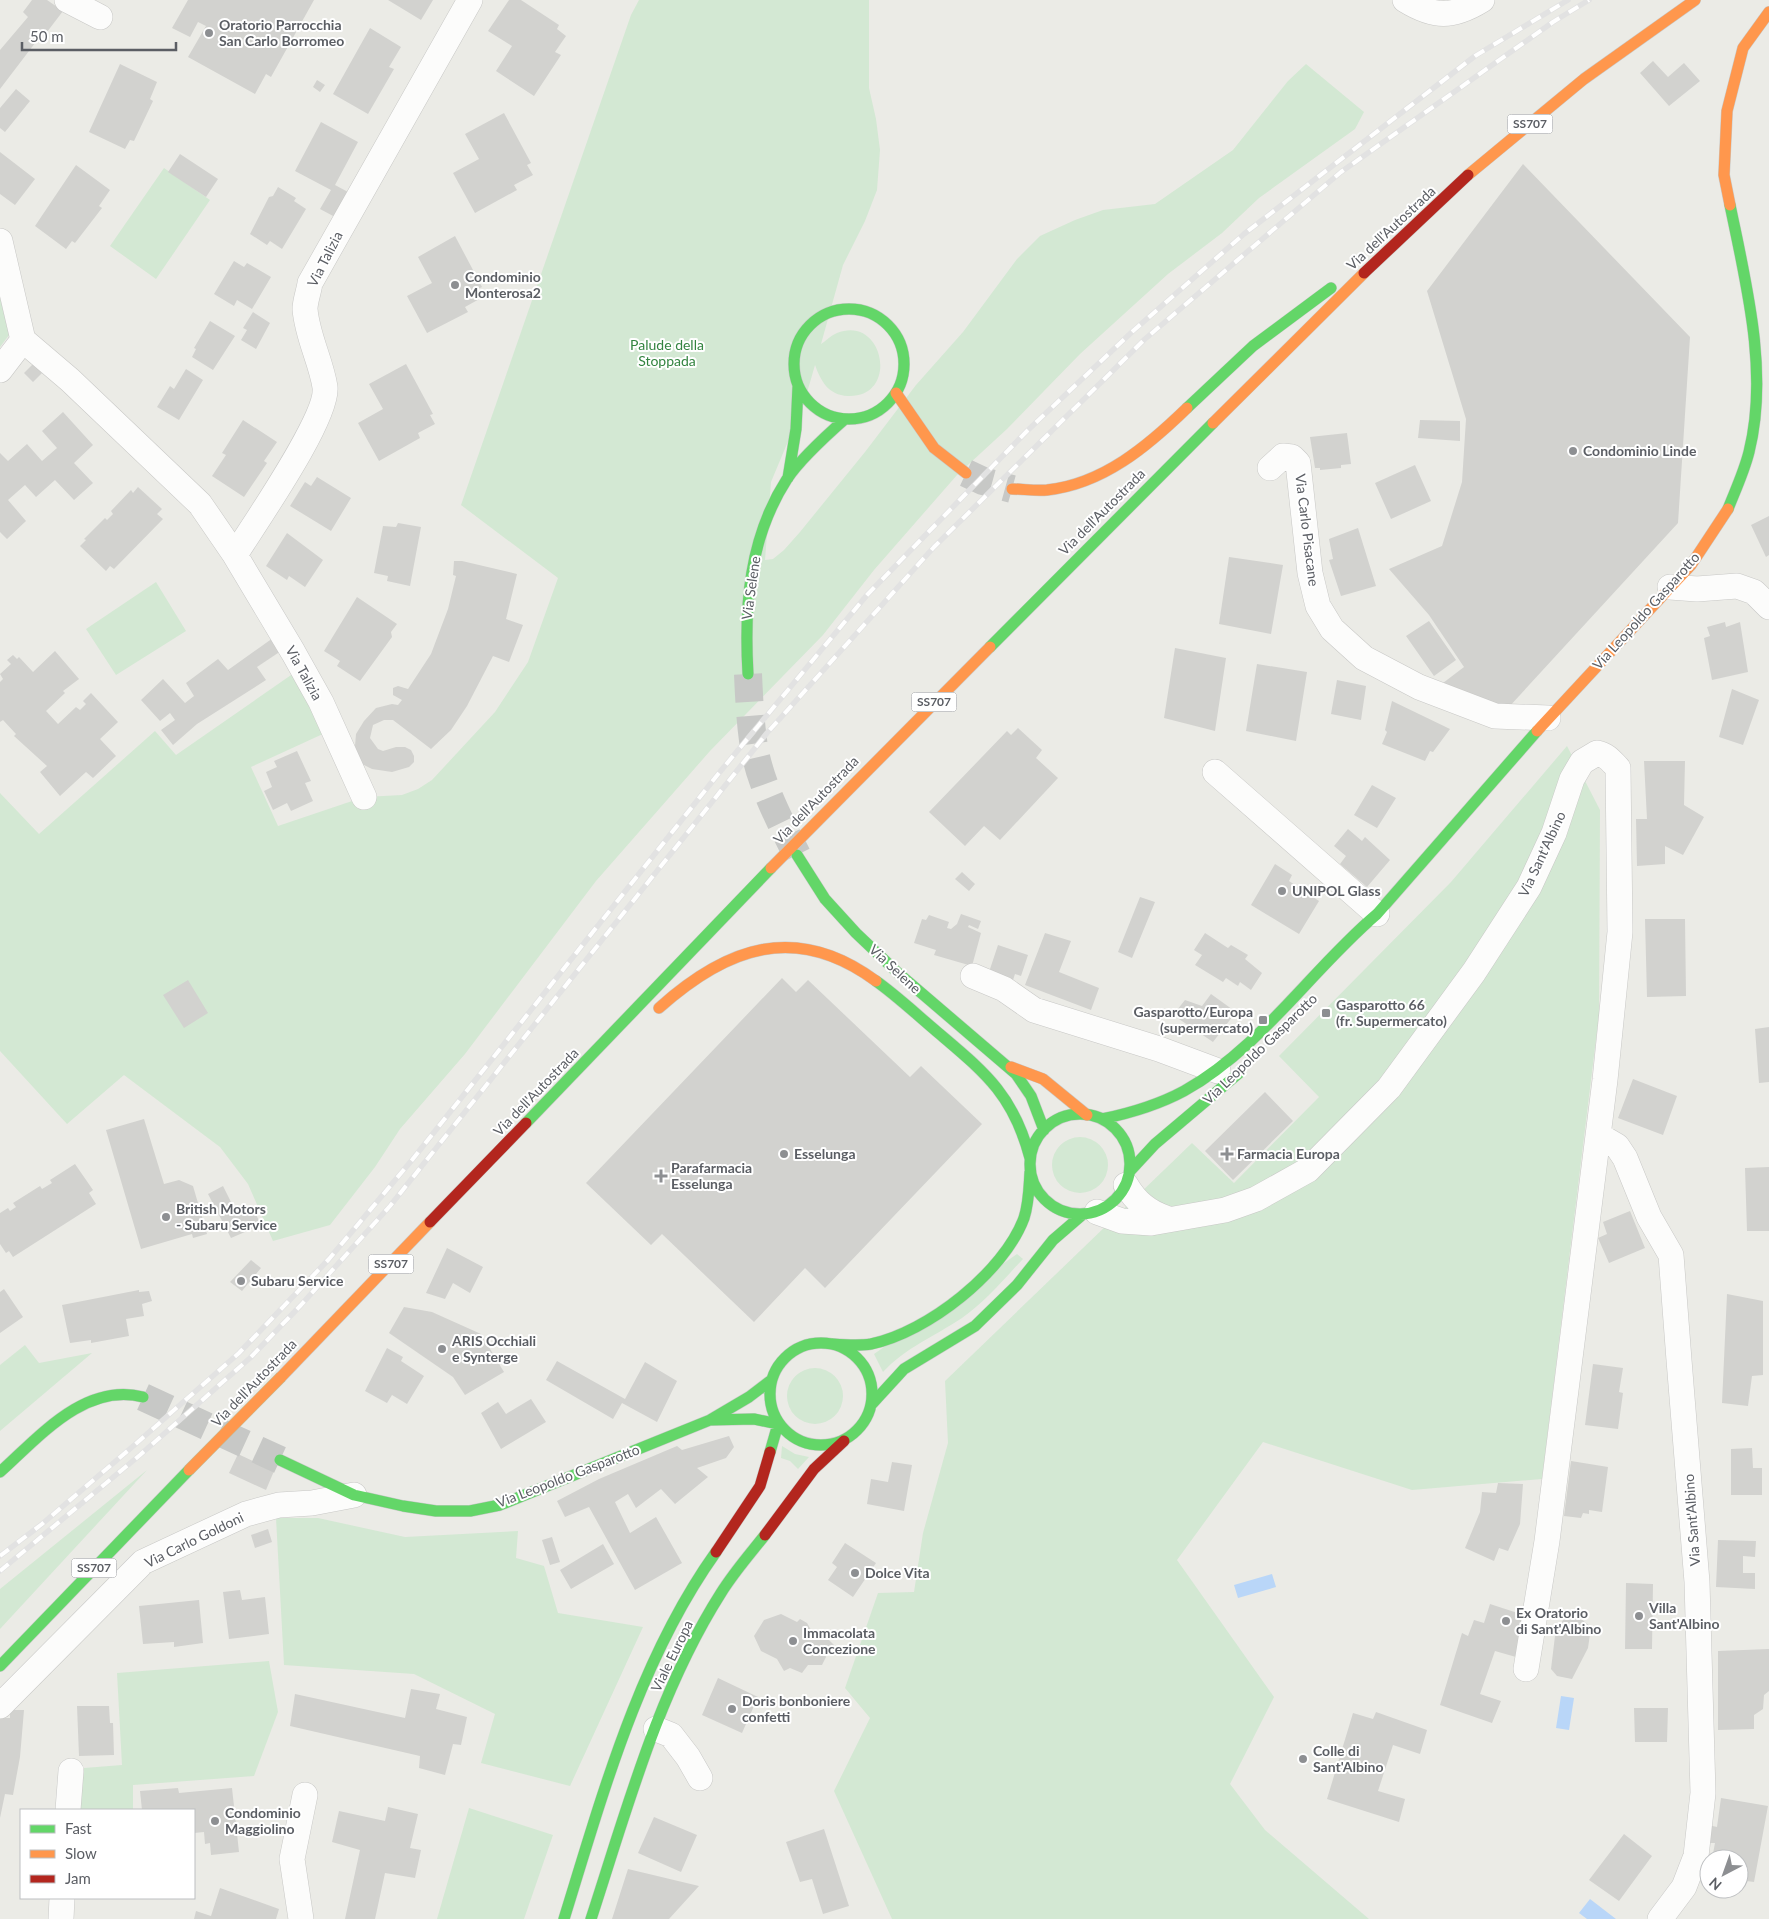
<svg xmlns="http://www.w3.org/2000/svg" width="1769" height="1919" viewBox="0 0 1769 1919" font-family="Lato,sans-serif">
<rect width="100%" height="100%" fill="#ebebe6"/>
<path fill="#d3e8d3" d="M639,0H869V88L876,119L880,150L877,190L865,221L843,265L821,344C826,341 830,336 837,333C884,314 900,398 848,396C828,395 821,381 815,365L804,403L771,482L765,560L773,559L784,550L800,532L865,452L916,385L963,332L1017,259L1040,236L1075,220L1103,210L1155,204L1233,150L1288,81L1306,64L1364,112L1355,129L1259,198L1222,233L1168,274L1080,354L1007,429L957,475L874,570L823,635L710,751L596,881L465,1054L400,1129L375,1167L330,1225L273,1241L248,1184L220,1147L124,1075L67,1124L0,1051V793L39,834L155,731L176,755L294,673L325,733L251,767L278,826L364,797L402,795L418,789L432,780L495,712L528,662L558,578L461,505L631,15Z
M164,168L210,200L156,279L110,246Z
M0,297L9,335L0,347Z
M156,582L186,631L116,675L86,629Z
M1567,746L1600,810L1599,1015L1542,1479L1412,1490L1263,1442L1177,1560L1274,1697L1230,1784L1265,1830L1369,1919H892L834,1791L870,1718L845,1688L878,1593L914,1592L923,1533L948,1443L945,1381L1192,1143L1234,1183L1319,1097L1279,1056L1451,882Z
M1052 1165a28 28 0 1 1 56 0a28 28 0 1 1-56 0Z
M1017,1254L1023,1259C1004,1279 985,1302 962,1318C935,1336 905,1348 883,1372L874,1354Z
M25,1345L39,1363L92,1353L0,1431V1365Z
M787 1396a28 28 0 1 1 56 0a28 28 0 1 1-56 0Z
M782,1446L795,1454L809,1457L798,1469L790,1461L781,1458Z
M147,1470L0,1629V1589Z
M276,1518H318L405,1537L518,1531L516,1558L544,1566L558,1613L643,1627L570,1786L481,1763L495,1714L414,1674L284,1665Z
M269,1661L278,1712L254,1776L133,1785V1810H80L84,1768L122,1765L117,1673Z
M469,1808L553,1835L524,1919H437Z"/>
<path fill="#b9d6f8" d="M1272,1574L1276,1587L1238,1598L1234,1585Z
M1561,1696L1574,1698L1569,1730L1556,1728Z
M1590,1899L1616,1919H1587L1579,1913Z"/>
<path fill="#d2d2cf" d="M32,0H47L63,11L47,32L45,30L0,89V50L28,17L23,12Z
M188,0H314L271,77L266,74L255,94L188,57L206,26L198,22L190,37L172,28Z
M388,0H433L421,20Z
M509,0H521L559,25L557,29L566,36L555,52L561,55L534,96L496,71L512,46L488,31Z
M370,28L401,47L389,67L394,69L368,114L333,94Z
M1653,61L1668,77L1684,63L1700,81L1669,106L1640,73Z
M120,64L157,82L150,99L153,101L134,141L130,140L125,149L89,132Z
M317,80L325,85L320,92L313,87Z
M16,89L30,101L5,132L0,128V108Z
M504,113L531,163L527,165L533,175L514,185L517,190L475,213L453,173L479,159L465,134Z
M321,122L358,142L335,185L348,192L335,217L320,209L331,190L295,171Z
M0,152L35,179L15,205L0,194Z
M180,154L218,179L206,197L168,172Z
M1523,164L1690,337L1678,523L1508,708L1443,683L1464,667L1429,615L1389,569L1442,546L1462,482L1466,419L1427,291Z
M76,165L110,190L99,206L102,208L75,243L72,241L66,249L35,226Z
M278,187L296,198L294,201L306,209L282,249L270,241L267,245L250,234L269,197L273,196Z
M455,236L482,287L478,289L483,297L465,307L468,312L427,333L407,296L432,283L418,257Z
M234,261L244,267L247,263L271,277L252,309L237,300L234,306L214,294Z
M253,312L270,323L256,349L241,340L247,330L243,328Z
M210,321L235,336L213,370L192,357L196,349L194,348Z
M33,364L42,373L33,382L24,373Z
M406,364L433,414L430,415L435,424L418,433L420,438L379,461L358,423L383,409L369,384Z
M186,369L203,380L179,420L157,407L170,386L174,389Z
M63,412L93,445L74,463L93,483L74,500L55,480L36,497L25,485L8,500L26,521L7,539L0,532V453L8,461L27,444L42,461L57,448L42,431Z
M243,420L277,442L264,461L267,463L244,497L212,476L226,455L222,453Z
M1420,420L1460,421V441L1418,438Z
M1347,433L1351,464L1341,465V468L1320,470V468H1315L1310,437Z
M1415,465L1431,501L1391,519L1375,483Z
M317,477L351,498L331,531L290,506L305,482L311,486Z
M138,487L162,509L157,514L163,519L114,569L110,566L106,571L80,546L86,540L84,539L105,518L107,520L113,514L111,511L131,490L133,493Z
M1769,516V555L1766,557L1751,525Z
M398,523L421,527L410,586L387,581L388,576L374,573L383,526L396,527Z
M1358,528L1376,586L1341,596L1329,560L1333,559L1329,539Z
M287,533L323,560L305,587L289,576L287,580L266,566Z
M1229,557L1283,565L1271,634L1219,624Z
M454,561H462L517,574L506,619L523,625L509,662L493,656L467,706L451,730L431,749L393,720H384L373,725L370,738L378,749L383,751L396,747H405L411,750L414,756V762L409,767L392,772L372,769L362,764L359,758L355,746L356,734L364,721L376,708L392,704L398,705L402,700L393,695V688L398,686L408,689L431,654L448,609L456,576L453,575Z
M357,597L397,624L391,632L392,637L360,681L337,666L340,661L324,651Z
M1429,621L1456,660L1434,676L1406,636Z
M1725,622L1726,627L1740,622L1748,672L1712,680L1704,638L1710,636L1707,627Z
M273,638L281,651L257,667L266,680L197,724L173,745L161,730L175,720L170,713L160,721L141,700L163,679L185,703L194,696L186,683L218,659L228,670Z
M1175,648L1226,658L1215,731L1164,718Z
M55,651L79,679L63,691L65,693L46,711L58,724L76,707L80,710L86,704L83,701L91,693L118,722L100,739L116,756L93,778L86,772L60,796L40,772L47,766L14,736L16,734L3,720L0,722V682L3,679L0,674L11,664L7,660L13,655L17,659L19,657L33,672Z
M1257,664L1307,672L1296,741L1246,731Z
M1337,680L1366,686L1361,720L1331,714Z
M1732,689L1759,700L1743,745L1719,737Z
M1392,701L1450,729L1433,752L1430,751L1425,761L1382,744L1387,732L1385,730Z
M1018,728L1042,750L1036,758L1058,778L1000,840L984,826L965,846L929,812L1007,731L1011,735Z
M297,751L311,781L305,783L313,801L291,811L287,803L273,810L264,791L272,787L266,772L277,767L274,761Z
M1644,761H1685L1684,805L1704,817L1683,855L1665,846V864L1637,866L1636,819H1647Z
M1372,785L1396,798L1377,828L1354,815Z
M1348,829L1362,841L1365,837L1390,860L1367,887L1340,864L1346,856L1334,846Z
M1275,864L1292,875L1289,881L1319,901L1299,934L1251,905Z
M962,872L975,884L969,891L955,879Z
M1140,897L1155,902L1132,958L1118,952Z
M961,914L981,921L978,929L969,925L968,927L981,933L972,966L934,955L936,950L914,943L922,919L926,920L929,915L949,922L947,928L951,929L957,924Z
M1645,919H1685L1686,996L1647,997Z
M1045,933L1071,941L1059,972L1099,988L1091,1010L1025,985Z
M1205,933L1228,948L1231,945L1248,955L1245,959L1262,973L1251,990L1240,982L1238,986L1226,978L1223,982L1195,965L1202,955L1194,950Z
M998,945L1028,955L1021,976L1015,974L1012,983L988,975Z
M782,978L796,992L808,980L910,1077L921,1066L982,1124L825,1288L805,1268L754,1322L662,1234L651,1245L586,1183Z
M188,980L208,1013L184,1028L163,995Z
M1211,994L1236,1012L1213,1042L1173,1015L1185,1000L1202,1006Z
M1769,1027V1082L1759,1083L1755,1029Z
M1633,1079L1677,1096L1663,1135L1618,1118Z
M1265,1092L1293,1121L1233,1180L1205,1151Z
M144,1119L164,1184L179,1180L193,1186L207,1234L193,1238L192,1234L141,1249L106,1130Z
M75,1164L93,1190L89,1193L96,1204L13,1257L9,1251L6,1253L0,1244V1213L8,1208L10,1211L16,1207L13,1203L40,1186L42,1189L52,1183L50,1180Z
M1769,1167V1231H1747L1745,1168Z
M223,1186L237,1214L253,1208L261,1225L231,1238L208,1194Z
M1630,1211L1645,1248L1609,1263L1598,1238L1607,1234L1603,1222Z
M447,1248L483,1267L470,1293L453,1283L445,1299L426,1293Z
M251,1260L261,1268L242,1291L230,1282Z
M4,1289L23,1317L0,1333V1292Z
M139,1290V1292L149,1291L152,1301L142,1304L144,1316L126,1319L129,1336L91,1343V1340L70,1343L62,1305Z
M1727,1294L1763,1301V1375L1752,1376L1748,1406L1722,1403Z
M404,1307L432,1312L481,1334L504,1372L465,1395L453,1377L389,1333Z
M387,1348L403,1357L401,1361L424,1376L407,1404L392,1395L387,1403L365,1391Z
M557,1361L625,1399L645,1362L677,1381L657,1422L622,1403L613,1419L546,1380Z
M1593,1364L1623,1368L1619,1392L1623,1393L1618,1429L1585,1425Z
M531,1399L546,1422L501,1449L481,1413L498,1402L506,1414Z
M729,1436L734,1447L726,1458L697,1468L708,1477L675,1504L661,1489L636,1508L628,1494L615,1502L630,1533L656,1517L682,1563L635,1590L589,1507L565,1517L557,1501L599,1479L677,1446L682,1450Z
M1752,1448L1753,1468H1762V1495H1731V1449Z
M238,1454L274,1471L266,1490L229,1473Z
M1571,1461L1608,1467L1602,1512L1589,1510V1514L1583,1513L1581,1518L1564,1516Z
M892,1462L912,1465L904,1511L867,1504L871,1479L888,1482Z
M1498,1483L1523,1484L1520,1524L1508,1551L1499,1548L1494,1561L1465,1548L1480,1512L1482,1492L1496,1493Z
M268,1529L272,1542L255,1548L251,1535Z
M552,1537L560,1562L550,1565L542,1540Z
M1718,1540L1756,1541L1755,1557L1743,1556V1573H1755V1589L1716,1587Z
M845,1543L876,1563L853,1597L828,1580L837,1567L832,1563Z
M603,1544L614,1564L571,1589L560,1570Z
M1626,1583L1653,1584L1652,1649H1625Z
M240,1590L242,1600L265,1597L269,1634L229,1639L223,1592Z
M199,1600L203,1643L174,1647V1642L143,1644L139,1606Z
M1490,1604L1530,1617L1516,1657L1495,1651L1480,1694L1501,1701L1492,1723L1440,1705L1462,1633L1468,1636L1474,1620L1484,1623Z
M781,1614L797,1622L800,1619L807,1623L814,1635L825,1636L834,1645L830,1650L823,1649L826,1657L822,1665H808L802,1673L790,1668L784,1671L777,1659L761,1651L754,1636L764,1620Z
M1566,1616L1580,1618L1591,1627L1588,1648L1572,1679L1557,1676L1551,1669L1555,1636L1558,1627Z
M1769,1649V1691L1764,1695L1763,1709L1754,1715V1729L1718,1730V1651Z
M718,1678L758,1697L742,1733L702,1715Z
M411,1689L440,1694L436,1709L467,1717L461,1745L453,1744L445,1775L419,1768L420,1756L290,1726L295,1694L405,1718Z
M77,1706H109L110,1723H113L114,1755L79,1756Z
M1634,1708H1668L1667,1742H1635Z
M10,1710H24L20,1757L13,1795L5,1794L0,1818V1718H10Z
M1376,1712L1427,1730L1420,1754L1393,1745L1378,1791L1405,1799L1399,1822L1327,1799L1353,1713L1373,1719Z
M178,1788L179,1793L232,1788L239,1852L211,1855L210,1843L205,1844L204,1832L194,1833V1810H142L140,1791Z
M1721,1798L1768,1806L1754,1882L1739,1880V1859H1712L1715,1843H1705L1708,1825L1717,1827Z
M388,1807L418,1814L410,1848L421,1850L415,1878L385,1873L375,1919H345L360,1850L332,1842L339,1811L385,1821Z
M654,1817L697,1835L681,1872L638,1853Z
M824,1829L849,1906L823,1914L812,1879L800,1882L786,1842Z
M1624,1834L1652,1856L1619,1901L1589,1880Z
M628,1869L699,1886L669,1919H612Z
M220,1888L279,1909L276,1919H194L196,1911L211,1916Z"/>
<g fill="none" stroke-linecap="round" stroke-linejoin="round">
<path stroke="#c7c8c6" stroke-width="28" stroke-dasharray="28 14" stroke-linecap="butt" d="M748,674C749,696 750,718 753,740C758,780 779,819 797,855
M143,1397L280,1460"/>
<path stroke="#c7c8c6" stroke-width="28" stroke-dasharray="28 14" stroke-linecap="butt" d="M966,473L983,481L1012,489"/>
<defs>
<path id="street" d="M67,0L100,17
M1405,0C1434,18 1453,18 1482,0
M0,241L23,340L70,380L200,504L235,555L293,652L321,702L364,797
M0,370L23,340
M1270,468L1283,456L1292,457L1298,463L1310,573L1318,606L1332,629L1364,658L1419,687L1495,716L1548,718
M235,555C254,524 329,417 325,387C321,361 307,336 305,309C305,301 309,291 310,283L470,0
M1670,587L1697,589L1737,586L1754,592L1769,607
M1215,772L1377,914
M973,976L1004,989L1034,1010L1159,1049L1218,1071
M1598,1138L1605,1139L1617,1146L1625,1158L1649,1217L1671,1255L1679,1360L1697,1582L1703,1793L1696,1856L1684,1887L1660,1919
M1126,1185C1136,1202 1148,1212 1166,1218
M1097,1212L1122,1221L1151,1223L1225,1210L1256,1199L1308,1170L1389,1088L1474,972L1529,887L1554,833L1572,779L1582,762L1597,753C1607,755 1611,761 1618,768L1620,932L1605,1080L1547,1541L1526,1669
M0,1706L143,1562L246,1514L279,1505L312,1503L354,1495
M656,1729L671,1735L688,1757L700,1778
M68,1810L71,1771
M61,1919L62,1898
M301,1919L292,1859L305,1795"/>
<path id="fast" d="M794 364a55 55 0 1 1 110 0a55 55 0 1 1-110 0Z
M1187,408L1253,346L1331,288
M788,478L796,429L798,386
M1728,509C1735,491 1744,472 1749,452C1769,373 1746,283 1730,205
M990,647L1213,423
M748,674C744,606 749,538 787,479C799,461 828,434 845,419
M797,855L825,899L856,933L898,973L1016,1074L1031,1096L1044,1130
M876,981C897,996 915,1013 935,1030C983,1071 1013,1093 1030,1158
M1030 1164a50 50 0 1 1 100 0a50 50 0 1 1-100 0Z
M1102,1119C1131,1113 1158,1105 1184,1091C1261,1048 1311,970 1377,914L1537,731
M526,1123L771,868
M1130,1171L1155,1144L1239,1073
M770 1394a51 51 0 1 1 102 0a51 51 0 1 1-102 0Z
M833,1344C846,1345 859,1346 871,1344C928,1332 1004,1272 1024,1218C1029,1203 1029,1187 1030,1172
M871,1405L904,1369L975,1326L1017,1285L1053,1240L1082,1215
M710,1420L754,1419L778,1424L770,1452
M280,1460L354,1495L403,1506L436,1511H470L500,1505L710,1420L749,1397L770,1381
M0,1472C39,1437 85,1382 143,1397
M0,1666L189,1470
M564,1919C603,1793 639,1660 716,1552
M591,1919C627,1809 658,1692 721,1593C734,1572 750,1554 765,1535"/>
<path id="slow" d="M1468,175L1584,79L1695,0
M1730,205L1724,175L1727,111L1743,48L1769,12
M896,393L934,448L966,473
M1213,423L1364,273
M1012,489C1023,489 1035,491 1047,490C1103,484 1148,446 1187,408
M1537,731L1691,565L1728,509
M771,868L990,647
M659,1008C727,947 796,922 876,981
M1011,1067L1043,1079L1087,1115
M281,1377L430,1222"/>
<path id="jam" d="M1364,273L1468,175
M430,1222L526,1123
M765,1535L814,1469L844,1441
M716,1552L760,1486L770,1452"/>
</defs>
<use href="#street" stroke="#c8c8c6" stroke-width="26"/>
<use href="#fast" stroke="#c8c9c8" stroke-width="12"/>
<use href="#slow" stroke="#c8c9c8" stroke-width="12"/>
<use href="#jam" stroke="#c8c9c8" stroke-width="12"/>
<use href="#street" stroke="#fcfcfb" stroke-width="25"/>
<use href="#fast" stroke="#63d668" stroke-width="11"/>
<use href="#slow" stroke="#ff974d" stroke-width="11"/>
<use href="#jam" stroke="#b3261e" stroke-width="11"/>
<defs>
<path id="rail" d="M0,1556L42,1524L131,1448L239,1353L329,1259L412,1160L719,773L867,595L1028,430L1133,331L1244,234L1475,56L1568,0
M0,1571L140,1455L250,1358L301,1305L390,1206L767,733L934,547L1145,339L1341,172L1553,22L1589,0"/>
</defs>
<use href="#rail" stroke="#e2e2e2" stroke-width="5.5"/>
<use href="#rail" stroke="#fff" stroke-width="4" stroke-dasharray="11" stroke-linecap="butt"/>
<defs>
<path id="slow-bridge" d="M189,1470L281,1377"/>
</defs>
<use href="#slow-bridge" stroke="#c3ba93" stroke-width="12" stroke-linecap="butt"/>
<use href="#slow-bridge" stroke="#ff974d" stroke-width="11"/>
</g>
<g fill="#8d8f92" stroke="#fff" stroke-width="2">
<circle cx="209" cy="33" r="5"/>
<circle cx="455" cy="285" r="5"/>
<circle cx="1573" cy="451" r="5"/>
<circle cx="1282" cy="891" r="5"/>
<rect x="1321" y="1008" width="10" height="10" rx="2.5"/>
<rect x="1258" y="1015" width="10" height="10" rx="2.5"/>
<circle cx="784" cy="1154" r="5"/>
<path d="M1224.5 1146.5h5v5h5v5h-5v5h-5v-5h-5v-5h5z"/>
<path d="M658.5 1168.5h5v5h5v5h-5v5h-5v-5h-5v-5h5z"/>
<circle cx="166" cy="1217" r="5"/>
<circle cx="241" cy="1281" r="5"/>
<circle cx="442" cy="1349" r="5"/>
<circle cx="855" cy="1573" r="5"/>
<circle cx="1639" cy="1616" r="5"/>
<circle cx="1506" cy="1621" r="5"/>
<circle cx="793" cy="1641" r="5"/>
<circle cx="732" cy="1709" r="5"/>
<circle cx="1303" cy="1759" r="5"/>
<circle cx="215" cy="1821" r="5"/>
</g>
<g text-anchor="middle" stroke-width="4" stroke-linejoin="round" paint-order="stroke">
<g fill="#fff" stroke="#8c8e92" stroke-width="1">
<rect x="1507.5" y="114.5" width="45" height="19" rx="4"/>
<rect x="911.5" y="692.5" width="45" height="19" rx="4"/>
<rect x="368.5" y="1254.5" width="45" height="19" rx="4"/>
<rect x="71.5" y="1558.5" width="45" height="19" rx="4"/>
</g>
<g font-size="12" font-weight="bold" fill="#5b5e64">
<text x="1530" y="128">SS707</text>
<text x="934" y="706">SS707</text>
<text x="391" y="1268">SS707</text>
<text x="94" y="1572">SS707</text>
</g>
<g font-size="14" font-weight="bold" fill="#5b5e64" stroke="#fff" text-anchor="start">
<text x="219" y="30">Oratorio Parrocchia<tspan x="219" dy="16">San Carlo Borromeo</tspan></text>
<text x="465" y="282">Condominio<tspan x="465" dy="16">Monterosa2</tspan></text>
<text x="1583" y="456">Condominio Linde</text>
<text x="1292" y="896">UNIPOL Glass</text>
<text x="1336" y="1010">Gasparotto 66<tspan x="1336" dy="16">(fr. Supermercato)</tspan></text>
<text x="1253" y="1017" text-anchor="end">Gasparotto/Europa<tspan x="1253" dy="16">(supermercato)</tspan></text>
<text x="794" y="1159">Esselunga</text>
<text x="1237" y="1159">Farmacia Europa</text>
<text x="671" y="1173">Parafarmacia<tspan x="671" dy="16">Esselunga</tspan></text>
<text x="176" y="1214">British Motors<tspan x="176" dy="16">- Subaru Service</tspan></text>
<text x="251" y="1286">Subaru Service</text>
<text x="452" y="1346">ARIS Occhiali<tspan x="452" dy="16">e Synterge</tspan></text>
<text x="865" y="1578">Dolce Vita</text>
<text x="1649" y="1613">Villa<tspan x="1649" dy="16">Sant'Albino</tspan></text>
<text x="1516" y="1618">Ex Oratorio<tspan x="1516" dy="16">di Sant'Albino</tspan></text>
<text x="803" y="1638">Immacolata<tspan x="803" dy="16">Concezione</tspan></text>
<text x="742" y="1706">Doris bonboniere<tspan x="742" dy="16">confetti</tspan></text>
<text x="1313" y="1756">Colle di<tspan x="1313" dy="16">Sant'Albino</tspan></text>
<text x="225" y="1818">Condominio<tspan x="225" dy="16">Maggiolino</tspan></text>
</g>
<g font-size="14" fill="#5b5e64" stroke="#fff">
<text transform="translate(1391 228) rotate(-43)" y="5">Via dell'Autostrada</text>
<text transform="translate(325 259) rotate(-63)" y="5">Via Talizia</text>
<text transform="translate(1102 512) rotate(-45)" y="5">Via dell'Autostrada</text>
<text transform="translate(1307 530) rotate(83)" y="5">Via Carlo Pisacane</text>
<text transform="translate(751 588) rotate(-82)" y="5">Via Selene</text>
<text transform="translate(1646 611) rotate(-48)" y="5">Via Leopoldo Gasparotto</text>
<text transform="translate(304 673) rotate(61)" y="5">Via Talizia</text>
<text transform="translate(816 800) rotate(-46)" y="5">Via dell'Autostrada</text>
<text transform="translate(1542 854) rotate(-65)" y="5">Via Sant'Albino</text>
<text transform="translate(895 969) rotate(43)" y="5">Via Selene</text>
<text transform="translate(1260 1049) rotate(-44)" y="5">Via Leopoldo Gasparotto</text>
<text transform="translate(536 1092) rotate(-46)" y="5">Via dell'Autostrada</text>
<text transform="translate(254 1383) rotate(-46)" y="5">Via dell'Autostrada</text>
<text transform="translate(568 1476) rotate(-21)" y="5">Via Leopoldo Gasparotto</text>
<text transform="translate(1692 1520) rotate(-94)" y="5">Via Sant'Albino</text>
<text transform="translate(194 1540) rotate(-26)" y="5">Via Carlo Goldoni</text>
<text transform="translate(672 1656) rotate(-64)" y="5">Viale Europa</text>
</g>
<g font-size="14" fill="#338440" stroke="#fff">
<text x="667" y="350">Palude della<tspan x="667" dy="16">Stoppada</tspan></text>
</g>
</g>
<rect x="20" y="1809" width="175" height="90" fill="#ffffff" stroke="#bdbfc1"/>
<rect x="30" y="1825" width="25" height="8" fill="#63d668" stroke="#bdbfc1"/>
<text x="65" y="1834" font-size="15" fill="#5b5e64">Fast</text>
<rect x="30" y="1850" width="25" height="8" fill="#ff974d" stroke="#bdbfc1"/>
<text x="65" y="1859" font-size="15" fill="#5b5e64">Slow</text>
<rect x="30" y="1875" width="25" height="8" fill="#b3261e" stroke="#bdbfc1"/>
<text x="65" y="1884" font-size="15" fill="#5b5e64">Jam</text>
<g transform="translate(1724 1874) rotate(221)"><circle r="24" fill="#ffffff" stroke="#bdbfc1"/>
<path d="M0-4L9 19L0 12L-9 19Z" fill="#8d8f92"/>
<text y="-8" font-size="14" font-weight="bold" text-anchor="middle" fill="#5b5e64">N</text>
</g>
<path d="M22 42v8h154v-8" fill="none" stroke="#5b5e64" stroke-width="2.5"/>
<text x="30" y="42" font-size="15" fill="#5b5e64" stroke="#ffffff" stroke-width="4" paint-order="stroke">50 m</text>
</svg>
